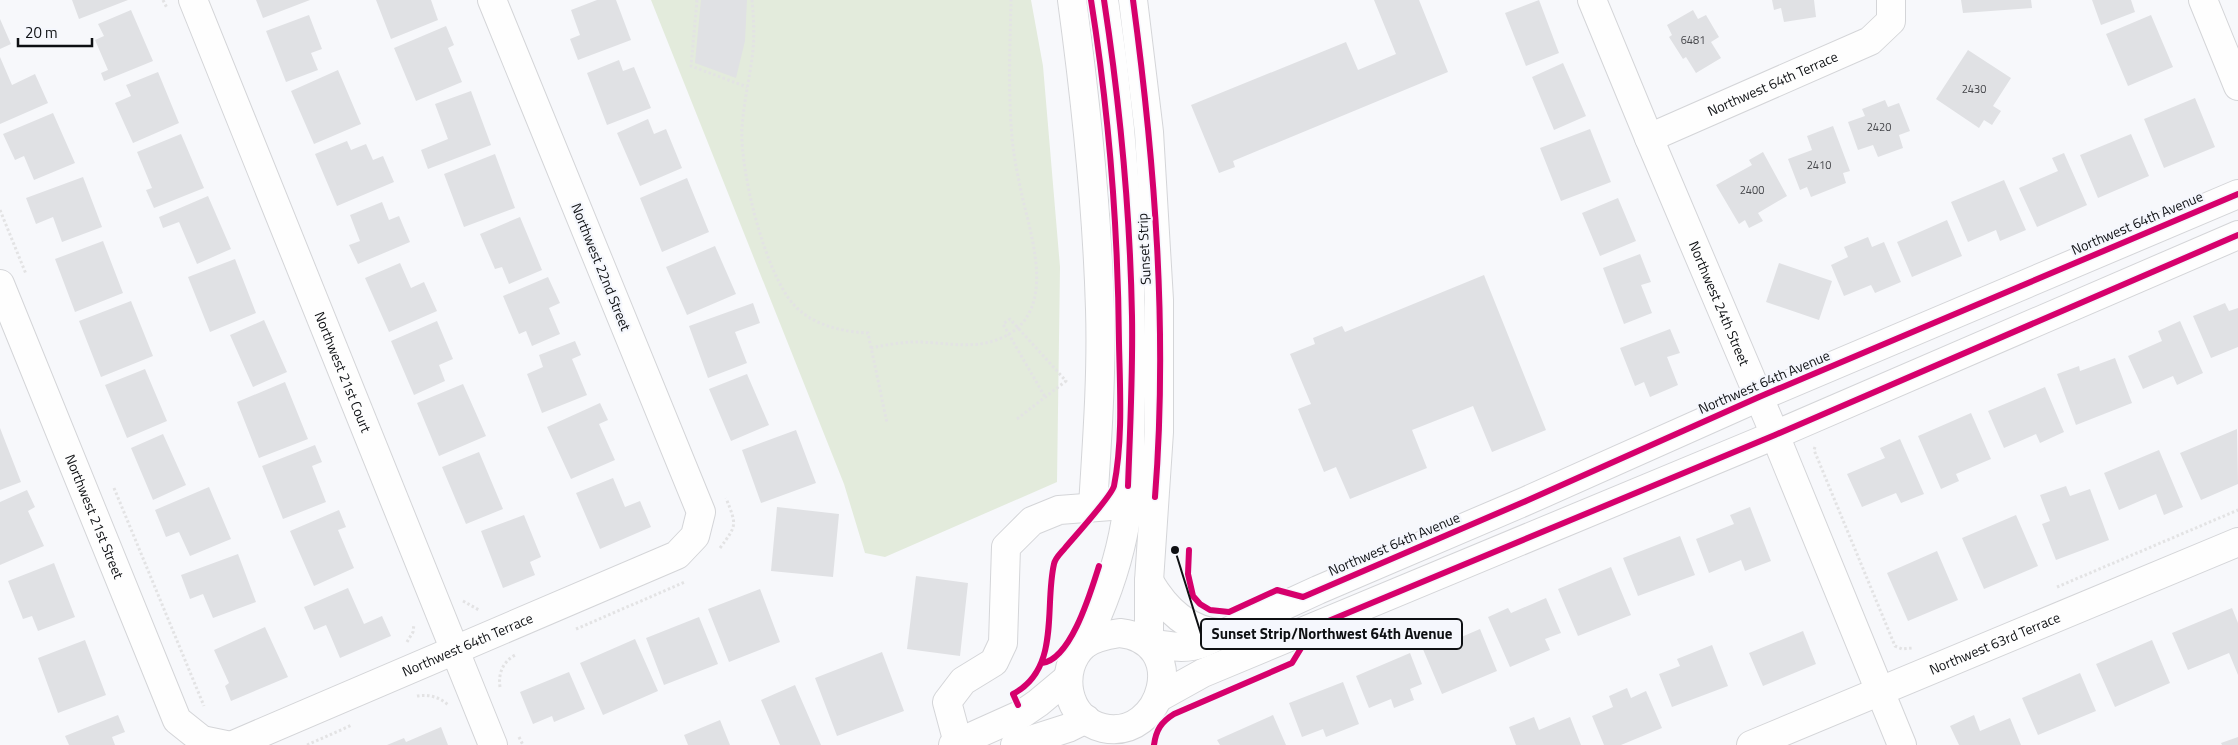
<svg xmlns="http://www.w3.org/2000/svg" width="2238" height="745" viewBox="0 0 2238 745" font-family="'Titillium Web',sans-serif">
<rect width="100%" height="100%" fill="#f7f8fb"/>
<path fill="#e3ebdc" d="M651,0H1031L1043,66L1060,267L1057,482L885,557L865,553L844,484Z"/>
<path fill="#e0e1e4" d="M72,0H128L79,19Z
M256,0H310L263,18Z
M376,0H431L438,20L391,39Z
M597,0H616L631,40L578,60L570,39L580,35L571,10Z
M701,0H747L745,41L736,78L695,63Z
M1374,0H1419L1448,72L1233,161L1235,167L1219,173L1191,105L1346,42L1358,70L1396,54Z
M1539,0L1559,53L1526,66L1505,13Z
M1772,0H1814L1816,17L1784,22L1781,8L1774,10Z
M1961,0H2031L2032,8L1963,13Z
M2092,0H2131L2135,12L2101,25Z
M131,10L153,61L104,81L101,73L108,70L95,40L104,36L98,24Z
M1693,10L1698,19L1706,15L1719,37L1711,42L1721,58L1696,73L1686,57L1683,59L1669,37L1672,35L1667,25Z
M309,15L322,49L311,53L318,70L286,82L266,31Z
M2151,15L2173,67L2128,86L2106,34Z
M0,19L11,44L0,49Z
M446,26L454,45L448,48L462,82L416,101L394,48Z
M1968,50L2011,78L1993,106L2001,111L1992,125L1984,120L1979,128L1936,99Z
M0,57L12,85L35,74L48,103L0,124Z
M619,60L623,71L634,67L651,108L607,125L587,73Z
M1563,63L1586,116L1554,130L1532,77Z
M338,70L361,124L314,144L291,91Z
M158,72L179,123L133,143L115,103L131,96L126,85Z
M471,91L491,145L428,169L421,150L448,139L435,104Z
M2195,98L2215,147L2164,168L2144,119Z
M1885,100L1888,107L1899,103L1910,131L1899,135L1903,148L1878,157L1873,145L1858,150L1848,122L1865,116L1862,109Z
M53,113L75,163L34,180L24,156L15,160L3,134Z
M648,119L654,134L666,129L682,168L640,186L617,133Z
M1833,126L1850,171L1843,173L1846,183L1811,197L1807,187L1800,190L1788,159L1812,150L1807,136Z
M1590,129L1611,182L1561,201L1540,148Z
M181,134L204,188L154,208L146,190L152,188L137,152Z
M2131,134L2149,176L2098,198L2080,155Z
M347,141L351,150L366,144L373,160L383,156L394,182L337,206L315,154Z
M1763,152L1787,196L1758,213L1763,221L1749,228L1745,220L1739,224L1716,185L1752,165L1749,160Z
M2064,153L2087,205L2037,227L2019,188L2058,171L2052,158Z
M495,154L515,208L464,227L444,174Z
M83,177L102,227L62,242L53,217L36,224L26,198Z
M687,178L709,232L662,252L640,198Z
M2004,180L2026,230L2000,241L1996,230L1968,242L1951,202Z
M208,196L231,249L197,264L179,222L163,228L159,217Z
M1618,198L1636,241L1600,256L1582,213Z
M382,202L389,220L399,216L410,242L358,264L349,245L360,241L350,215Z
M520,217L542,270L509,284L502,267L495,269L480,234Z
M1947,220L1962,256L1912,277L1897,242Z
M1868,237L1872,247L1884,242L1901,282L1875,293L1871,285L1844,296L1831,265L1848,257L1844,247Z
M103,241L123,293L75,312L55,259Z
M715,246L736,294L687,315L666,267Z
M1640,254L1651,282L1641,285L1652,313L1624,324L1603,268Z
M235,259L256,313L210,332L188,277Z
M400,263L411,288L424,282L437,311L389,332L365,278Z
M1779,263L1832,281L1819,320L1766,302Z
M1484,275L1546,430L1492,452L1473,406L1412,430L1427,468L1350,499L1336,467L1324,472L1298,409L1311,404L1290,354L1315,344L1313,338L1342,326L1345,332Z
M548,277L560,303L549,308L560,334L532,346L526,331L519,334L503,296Z
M131,301L153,356L101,377L79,321Z
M753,303L760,323L735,332L747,363L708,378L689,326Z
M2225,303L2229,311L2238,308V347L2211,358L2193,316Z
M264,320L287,372L253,387L230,335Z
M437,321L453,359L439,365L445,381L414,395L391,341Z
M2180,321L2203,373L2177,385L2173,376L2143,389L2128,356L2162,341L2158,331Z
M1670,329L1680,353L1667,357L1678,385L1650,397L1644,382L1635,386L1620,348Z
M575,341L581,355L572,359L587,395L542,413L527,374L543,367L539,355Z
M2115,358L2132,403L2076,425L2057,374L2079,366L2080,371Z
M145,369L167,421L127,438L105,385Z
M747,374L769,425L731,441L709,389Z
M285,382L308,439L259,458L237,402Z
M463,384L486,436L439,456L417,403Z
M2045,387L2064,432L2040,443L2036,434L2004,448L1988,411Z
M600,403L608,420L599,424L615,460L571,479L547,427Z
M1971,413L1991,459L1956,474L1959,481L1941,489L1918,436Z
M0,428L21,482L0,490Z
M2237,429L2238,484L2201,500L2180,453Z
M796,430L816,483L761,503L742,450Z
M163,434L186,485L153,500L131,448Z
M1900,439L1924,494L1901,503L1896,493L1862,507L1847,474L1885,458L1880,448Z
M315,445L322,462L312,466L326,502L283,519L262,466Z
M2159,450L2183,507L2164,515L2156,494L2119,510L2104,473Z
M479,452L503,509L466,524L442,467Z
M613,478L625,507L640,501L651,527L600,549L576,493Z
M2066,486L2070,496L2090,489L2109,540L2056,560L2042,524L2050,521L2040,495Z
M209,487L231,539L190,556L179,532L166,537L155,510Z
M27,490L35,507L28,511L44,546L0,565V502Z
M777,507L839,514L833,577L771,571Z
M1750,507L1771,561L1745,571L1741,560L1709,573L1696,539L1734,524L1730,515Z
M339,510L346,527L338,530L354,568L314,586L290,531Z
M524,515L541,557L530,562L535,575L503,588L481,531Z
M2016,515L2038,566L1984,589L1962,538Z
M1680,536L1695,575L1638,596L1623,558Z
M1937,551L1958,600L1908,621L1887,573Z
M238,554L256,602L213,618L203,594L190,599L181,575Z
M54,563L75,617L38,631L32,616L23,619L8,581Z
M1611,567L1631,615L1578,636L1558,589Z
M916,576L968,583L960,656L907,649Z
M348,588L364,624L382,616L391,636L340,658L326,625L314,630L304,607Z
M760,589L780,642L729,662L708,609Z
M1546,598L1561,633L1545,639L1550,650L1510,667L1488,617L1508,608L1511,613Z
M2232,608L2238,623V675L2229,653L2188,670L2172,633Z
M699,617L718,664L664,685L646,638Z
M265,627L288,677L231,701L225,686L229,683L214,650Z
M1480,629L1497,671L1442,694L1422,647L1442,638L1445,644Z
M1803,631L1816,664L1763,686L1749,653Z
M635,639L658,691L603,715L580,663Z
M85,640L106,695L58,713L38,658Z
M2152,640L2170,683L2115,707L2096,664Z
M1712,645L1728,686L1672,707L1659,674L1680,666L1677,659Z
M882,652L904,711L837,736L815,678Z
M1410,653L1422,684L1410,689L1414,700L1394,708L1391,699L1369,708L1356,676Z
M569,672L585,709L554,722L552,716L533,724L520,692Z
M2080,673L2096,711L2038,735L2022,698Z
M1343,682L1359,724L1326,737L1323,729L1302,737L1289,703Z
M795,685L821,745H780L761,700Z
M1627,688L1631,698L1646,691L1662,728L1621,745H1604L1592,716L1613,707L1609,696Z
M118,715L125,732L112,737L115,745H69L65,736Z
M1273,715L1286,745H1220L1217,740Z
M1974,715L1980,731L2010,718L2021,745H1959L1950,726Z
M1534,717L1539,730L1570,717L1581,745H1516L1509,727Z
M720,720L730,745H688L684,735Z
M441,727L448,745H387L404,738L406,742Z
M2238,737V745H2222L2221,743Z"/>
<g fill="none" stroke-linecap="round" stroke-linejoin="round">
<defs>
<g id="minor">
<path id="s1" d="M193,0L493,745"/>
<path d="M1072,0C1086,103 1097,206 1100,309C1102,375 1097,441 1093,506"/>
<path d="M1133,0L1149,132L1159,300V432L1149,581V643"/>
<path id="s2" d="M1592,0L1649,138L1775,435L1902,745"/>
<path d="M2203,0L2238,86"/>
<path id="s3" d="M1649,138L1870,41L1891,21V0"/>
<path id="s4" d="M0,284L177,720L202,740L226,745"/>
<path d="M1149,581C1166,610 1188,631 1223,634"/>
<path d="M1120,633C1191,641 1163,741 1103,728C1066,720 1057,669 1084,645C1094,637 1108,635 1120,633Z"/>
<path d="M1149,643C1167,646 1186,650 1203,643L1318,590L1526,501L1759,397L2238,194"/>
<path d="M1084,645C1101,610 1115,574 1123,535C1132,494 1130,438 1131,396C1133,263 1124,132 1104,0"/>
<path d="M1158,698L1203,673L1775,435L2238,235"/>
<path d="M958,743L947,702L963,681L994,662L1003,643L1006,547L1032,521L1059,510L1111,506"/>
<path id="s5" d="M233,745L677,555L695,536L701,512L492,0"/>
<path d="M953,745L1022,714L1038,703L1068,678"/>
<path d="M1015,745L1068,728L1086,719"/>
<path id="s6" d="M1751,745L2238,542"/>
</g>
</defs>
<use href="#minor" stroke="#d4d5d8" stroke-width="30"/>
<path stroke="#e3e3e4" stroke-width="3" stroke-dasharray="2.5 2.5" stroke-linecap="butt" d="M163,0L167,8
M697,0L691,66L747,87
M752,0C754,21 755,43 751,65C748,86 743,107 742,129C740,172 765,273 794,305C812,325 843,332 868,333L887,423
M0,210L26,274
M871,348C885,345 901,342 916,342C944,342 972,350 999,339C1055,317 1035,249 1024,204C1019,182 1014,160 1012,137C1008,92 1010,45 1011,0
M1017,419L1066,381L1010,319L1003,324L1045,397
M1815,447L1814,450L1895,646L1902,649L1913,648
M114,488L204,706
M720,548C737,525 737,526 726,498
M2057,587L2238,510
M463,601L479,610
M576,629L685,582
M407,642L413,632L414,624
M500,687C498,673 503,662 515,655
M417,696C428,694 440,697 448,705
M519,737L523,745
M307,745L352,725"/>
<use href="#minor" stroke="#fefefe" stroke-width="28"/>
<defs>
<path id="cycleway" d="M1104,0C1120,105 1130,210 1132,316C1133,373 1130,430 1128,486
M1133,0C1155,164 1168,331 1155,497
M1189,550L1188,574L1193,596L1200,604L1210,610L1229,612L1277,590L1303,597L1526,501L1759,397L2238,194
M1042,663C1071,660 1091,591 1099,566
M1018,705L1013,694C1061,669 1044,607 1054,564C1055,558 1061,553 1065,548C1074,537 1111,497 1114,486C1123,440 1120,390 1119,343C1118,228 1109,113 1091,0
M1154,745C1156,730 1161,722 1174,714L1292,663L1314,627L1775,435L2238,235"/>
</defs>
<use href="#cycleway" stroke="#f5f7fd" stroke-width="9"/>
<use href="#cycleway" stroke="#d6006c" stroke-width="6"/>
</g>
<g text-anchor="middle" stroke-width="4.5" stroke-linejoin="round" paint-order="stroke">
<g font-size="11" fill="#45464a">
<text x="1693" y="44">6481</text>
<text x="1974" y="93">2430</text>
<text x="1879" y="131">2420</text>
<text x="1819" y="169">2410</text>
<text x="1752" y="194">2400</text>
</g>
<g font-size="14" fill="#0e1013" stroke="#f5f7fd">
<text dy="5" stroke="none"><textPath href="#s3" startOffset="135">Northwest 64th Terrace</textPath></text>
<text transform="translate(2137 223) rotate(-23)" y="5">Northwest 64th Avenue</text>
<text transform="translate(1144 249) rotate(-93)" y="5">Sunset Strip</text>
<text transform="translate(601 267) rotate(68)" y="5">Northwest 22nd Street</text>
<text dy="5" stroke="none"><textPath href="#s2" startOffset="329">Northwest 24th Street</textPath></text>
<text dy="5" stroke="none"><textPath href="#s1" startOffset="401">Northwest 21st Court</textPath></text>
<text transform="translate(1764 382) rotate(-23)" y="5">Northwest 64th Avenue</text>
<text dy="5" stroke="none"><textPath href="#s4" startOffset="251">Northwest 21st Street</textPath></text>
<text transform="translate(1394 544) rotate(-23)" y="5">Northwest 64th Avenue</text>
<text dy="5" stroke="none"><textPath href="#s6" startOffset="264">Northwest 63rd Terrace</textPath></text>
<text dy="5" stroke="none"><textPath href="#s5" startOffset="255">Northwest 64th Terrace</textPath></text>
</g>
</g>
<path fill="none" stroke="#0e1013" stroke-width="2" d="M1175 550L1201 634"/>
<circle fill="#0e1013" stroke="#f5f7fd" stroke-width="2" cx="1175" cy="550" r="5"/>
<rect fill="#f5f7fd" stroke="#0e1013" stroke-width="2" x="1201" y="619" width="261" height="30" rx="5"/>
<g font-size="15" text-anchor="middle" font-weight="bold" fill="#0e1013">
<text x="1332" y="639">Sunset Strip/Northwest 64th Avenue</text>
</g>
<path d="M18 38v8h74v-8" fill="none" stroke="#0e1013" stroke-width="2.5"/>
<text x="25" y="38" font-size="15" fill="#0e1013" stroke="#f5f7fd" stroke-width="4" paint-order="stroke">20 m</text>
</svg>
